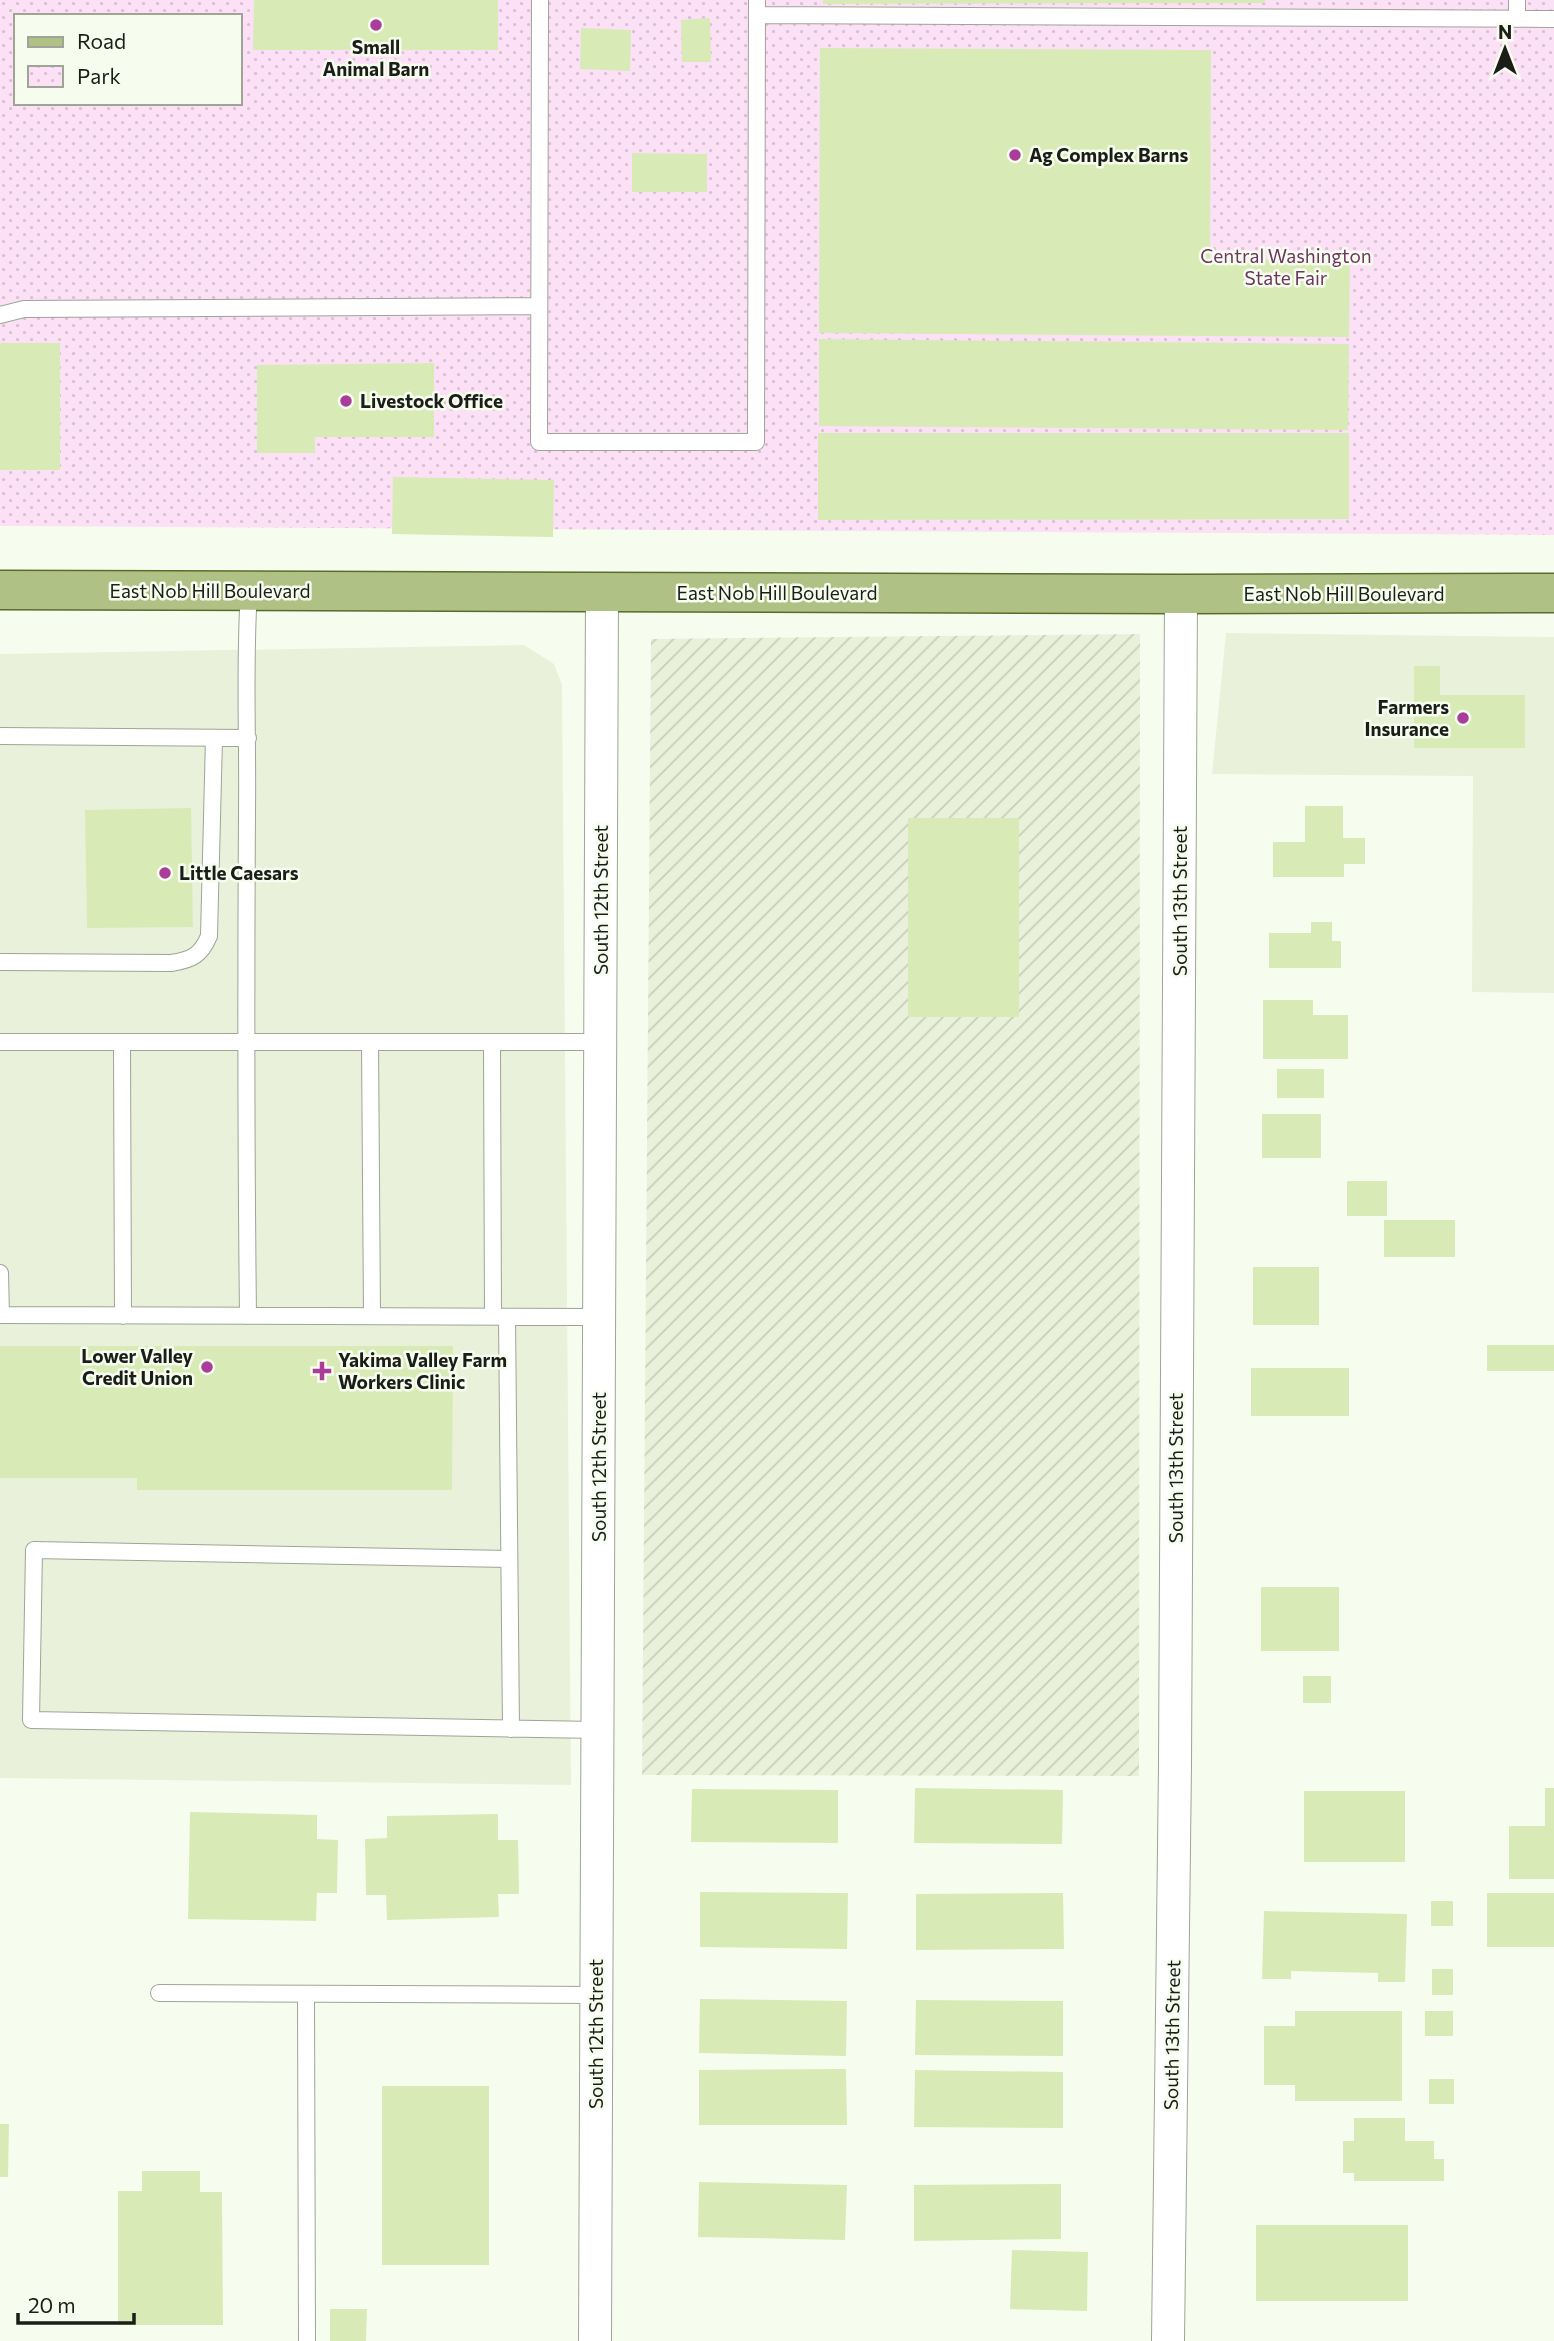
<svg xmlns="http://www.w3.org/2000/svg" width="1554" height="2341" viewBox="0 0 1554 2341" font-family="Commissioner,sans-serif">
<defs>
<pattern id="industrial-furrows" width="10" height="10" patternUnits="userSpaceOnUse" patternTransform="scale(1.75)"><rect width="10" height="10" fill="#e9f1db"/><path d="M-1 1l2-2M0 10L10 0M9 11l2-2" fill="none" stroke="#c7cebb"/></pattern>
<pattern id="park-dots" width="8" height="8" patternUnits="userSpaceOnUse" patternTransform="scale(1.75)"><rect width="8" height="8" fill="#fce0f6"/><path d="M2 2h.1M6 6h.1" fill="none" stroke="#d7c0d2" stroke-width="1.8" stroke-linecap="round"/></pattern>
</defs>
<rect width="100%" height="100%" fill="#f7fdee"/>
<path fill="#e9f1db" d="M1226,633L1554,637V993L1472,992L1473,776L1212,774Z
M524,645L554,664L562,685L571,1785L0,1778V654Z"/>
<path fill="url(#industrial-furrows)" d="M1140,634L1139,1776L642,1775L651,639Z"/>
<path fill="url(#park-dots)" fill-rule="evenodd" d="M0,0H1554V535L0,526ZM16,16H240V103H16Z"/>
<path fill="#d8ebb6" d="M254,0H498V50H253Z
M823,0H1265V3L823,4Z
M710,18L711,62H682L681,20Z
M581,28L631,30L630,71L580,69Z
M820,48L1211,50L1210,259L1350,260L1349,337L819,333Z
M632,153L707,154V192H632Z
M819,339L1349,344L1348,430L819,426Z
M0,343H60V470H0Z
M434,363V437H315V453H257V365Z
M818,433H1349V519L818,520Z
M393,477L554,480L553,537L392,534Z
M1414,666H1440V695H1525V748H1414Z
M1305,806H1343V838H1365V864H1344V877H1273V842H1305Z
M191,808L193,927L87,928L85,810Z
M908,818H1019V1017H908Z
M1311,922H1332V941H1341V968H1269V933H1311Z
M1263,1000H1313V1015H1348V1059H1263Z
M1277,1069H1324V1098H1277Z
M1262,1114H1321V1158H1262Z
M1347,1181H1387V1216H1347Z
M1384,1220H1455V1257H1384Z
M1253,1267H1319V1325H1253Z
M1487,1345H1554V1371H1487Z
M0,1346H453L452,1490H137V1478H0Z
M1251,1368H1349V1416H1251Z
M1261,1587H1339V1651H1261Z
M1303,1676H1331V1703H1303Z
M915,1788L1063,1790L1062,1844L914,1843Z
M1545,1788H1554V1879H1509V1826H1545Z
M692,1789L838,1790V1843L691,1842Z
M1304,1791H1405V1862H1304Z
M190,1812L317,1815V1839L338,1840L337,1893H317L316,1921L188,1919Z
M498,1814V1840H518L519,1894H498L499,1917L387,1920L386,1895H366L365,1839L387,1838V1816Z
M700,1892L848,1893L847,1949L700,1947Z
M1063,1893L1064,1949L916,1950V1894Z
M1487,1893H1554V1947H1487Z
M1431,1901H1453V1926H1431Z
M1264,1911L1407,1914L1405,1982H1378V1973L1291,1971V1979H1262Z
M1432,1969H1453V1995H1432Z
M700,1999L847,2001L846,2056L699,2053Z
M916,2000L1063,2001V2056L915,2055Z
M1295,2011H1402V2101H1295V2085H1264V2026H1295Z
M1425,2011H1453V2036H1425Z
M846,2069L847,2125H699V2070Z
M915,2070L1063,2072V2128L914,2127Z
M1429,2079H1454V2104H1429Z
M382,2086H489V2265H382Z
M1354,2118H1405V2141H1434V2159H1444V2181H1354V2173H1343V2141H1354Z
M0,2124H9L8,2177H0Z
M142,2171H200V2192H222L223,2325H118V2191H142Z
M699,2182L847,2185L845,2240L698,2237Z
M1061,2184V2239L914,2241V2185Z
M1256,2225H1408V2301H1256Z
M1012,2250L1088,2252L1087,2311L1010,2309Z
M330,2309H367L366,2341H330Z"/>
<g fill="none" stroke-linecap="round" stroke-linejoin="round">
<defs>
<path id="service" d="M540,0L539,442H756L757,0
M1517,0V19
M757,15L1554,19
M0,315L24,309L539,306
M0,736L248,738
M0,962L171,963C192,960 201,955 209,936L214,738
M0,1042H601
M122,1042L123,1316
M370,1042L372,1316
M492,1042L493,1316
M0,1273L1,1315
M0,1315L599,1317
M248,1316C246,1147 246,978 247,810C248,737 244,664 249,592
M507,1317L511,1729
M509,1559L34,1550L31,1720L598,1730
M159,1993L596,1995
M306,1995L307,2341"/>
<path id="minor" d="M595,2341L602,592
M1168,2341L1175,1764L1181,594"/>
<path id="primary" d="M0,590L1181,594L1554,593"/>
</defs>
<use href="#service" stroke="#9fa496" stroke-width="18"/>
<use href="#minor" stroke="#9fa496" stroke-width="34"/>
<use href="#primary" stroke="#596c2b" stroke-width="41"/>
<use href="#service" stroke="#fff" stroke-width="16"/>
<use href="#minor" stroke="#fff" stroke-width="32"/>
<use href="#primary" stroke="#b0c186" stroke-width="38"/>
</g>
<g fill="#aa3c9a" stroke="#f7fdee" stroke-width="2.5">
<circle cx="376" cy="25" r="7"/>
<circle cx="1015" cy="155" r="7"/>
<circle cx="346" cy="401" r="7"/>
<circle cx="1463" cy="718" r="7"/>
<circle cx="165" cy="873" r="7"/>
<circle cx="207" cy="1367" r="7"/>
<path d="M318.5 1360.5h7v7h7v7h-7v7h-7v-7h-7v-7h7z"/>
</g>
<g text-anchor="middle" stroke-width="5" stroke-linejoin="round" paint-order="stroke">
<g font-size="19" font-weight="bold" fill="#1b1d18" stroke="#f7fdee" text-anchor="start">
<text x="376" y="54" text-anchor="middle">Small<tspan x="376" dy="22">Animal Barn</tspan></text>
<text x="1029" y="162">Ag Complex Barns</text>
<text x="360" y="408">Livestock Office</text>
<text x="1449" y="714" text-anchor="end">Farmers<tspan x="1449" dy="22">Insurance</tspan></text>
<text x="179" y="880">Little Caesars</text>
<text x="193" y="1363" text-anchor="end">Lower Valley<tspan x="193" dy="22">Credit Union</tspan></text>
<text x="338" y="1367">Yakima Valley Farm<tspan x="338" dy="22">Workers Clinic</tspan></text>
</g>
<g font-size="19" fill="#6d3563" stroke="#f7fdee">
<text x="1286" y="263">Central Washington<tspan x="1286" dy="22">State Fair</tspan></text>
</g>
<g font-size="19" fill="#1b1d18" stroke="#f7fdee">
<text x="210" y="598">East Nob Hill Boulevard</text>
<text x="777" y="600">East Nob Hill Boulevard</text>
<text x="1344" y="601">East Nob Hill Boulevard</text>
<text transform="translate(601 900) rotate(-90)" y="7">South 12th Street</text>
<text transform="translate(1180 901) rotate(-90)" y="7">South 13th Street</text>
<text transform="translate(599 1467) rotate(-90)" y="7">South 12th Street</text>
<text transform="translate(1176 1468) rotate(-90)" y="7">South 13th Street</text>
<text transform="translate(596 2034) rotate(-90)" y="7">South 12th Street</text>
<text transform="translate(1172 2035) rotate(-89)" y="7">South 13th Street</text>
</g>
</g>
<rect x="14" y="14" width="228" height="91" fill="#f7fdee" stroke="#9fa398" stroke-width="2"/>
<rect x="28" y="37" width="35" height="10" fill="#b0c186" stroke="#9fa398" stroke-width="2"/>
<text x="77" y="49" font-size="21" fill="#1b1d18">Road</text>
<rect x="28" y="66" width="35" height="21" fill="url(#park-dots)" stroke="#9fa398" stroke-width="2"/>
<text x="77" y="84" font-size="21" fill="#1b1d18">Park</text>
<g transform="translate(1505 49)" stroke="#f7fdee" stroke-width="5" paint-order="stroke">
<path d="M0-5L12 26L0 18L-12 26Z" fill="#1b1d18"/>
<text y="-10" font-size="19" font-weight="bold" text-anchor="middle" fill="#1b1d18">N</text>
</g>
<path d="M18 2313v10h116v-10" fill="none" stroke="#1b1d18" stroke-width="3.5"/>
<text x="28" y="2313" font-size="21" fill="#1b1d18" stroke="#f7fdee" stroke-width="5" paint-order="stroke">20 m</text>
</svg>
